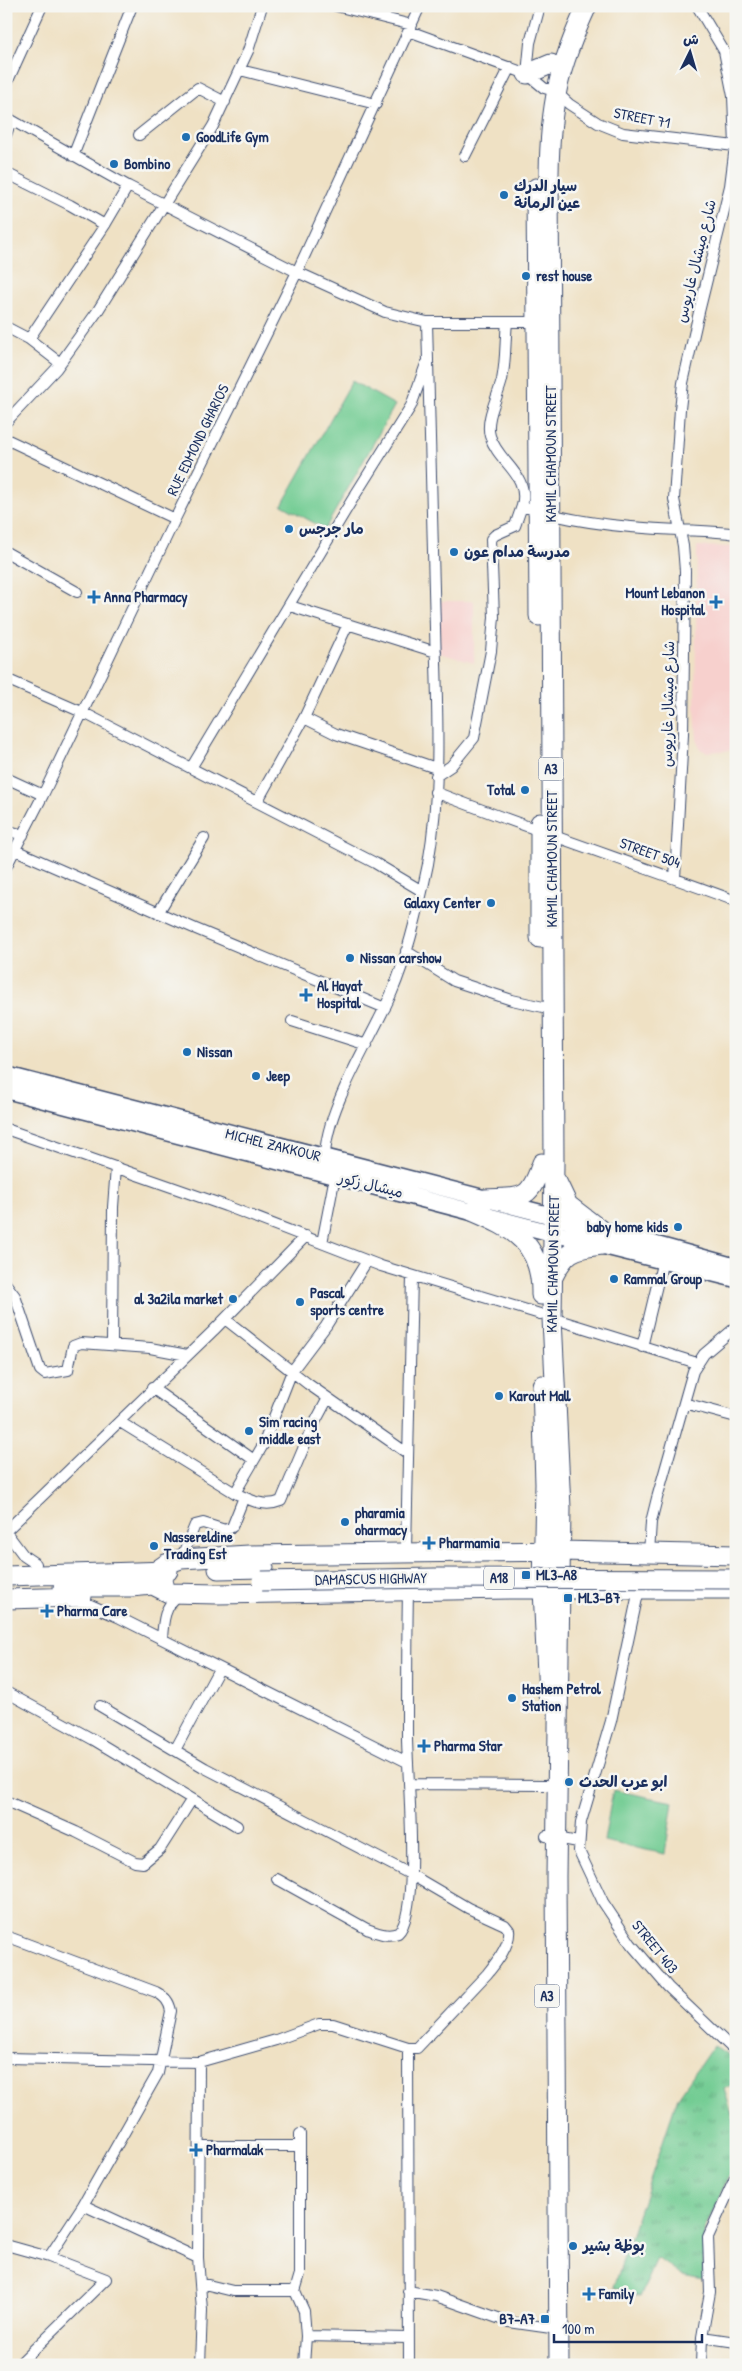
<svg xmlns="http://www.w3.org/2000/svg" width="742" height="2371" viewBox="0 0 742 2371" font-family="'Patrick Hand','Playpen Sans Arabic',sans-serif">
<defs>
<pattern id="grass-tufts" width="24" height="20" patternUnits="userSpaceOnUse" patternTransform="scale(1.25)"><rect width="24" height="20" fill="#72cc93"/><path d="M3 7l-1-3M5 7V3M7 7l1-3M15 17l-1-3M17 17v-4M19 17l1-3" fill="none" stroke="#5da67b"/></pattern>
</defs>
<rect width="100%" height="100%" fill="#f6f6f2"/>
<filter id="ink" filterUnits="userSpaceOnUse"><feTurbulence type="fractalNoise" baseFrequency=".02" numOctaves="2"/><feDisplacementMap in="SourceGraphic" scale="10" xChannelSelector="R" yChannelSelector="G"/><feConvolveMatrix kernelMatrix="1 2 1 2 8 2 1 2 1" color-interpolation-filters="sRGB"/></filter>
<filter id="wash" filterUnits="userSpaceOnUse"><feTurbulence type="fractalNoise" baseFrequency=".0096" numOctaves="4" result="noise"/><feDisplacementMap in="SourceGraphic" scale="20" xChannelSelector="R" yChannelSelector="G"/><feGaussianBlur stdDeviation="1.12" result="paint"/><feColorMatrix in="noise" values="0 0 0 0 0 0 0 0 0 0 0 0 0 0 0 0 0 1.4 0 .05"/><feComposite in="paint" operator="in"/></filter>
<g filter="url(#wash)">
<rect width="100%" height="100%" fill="#efe1c4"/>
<path fill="#f7d0cd" d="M697,546L736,547V750L706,752L700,749L697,739L695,709Z
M440,601H474V663L439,653Z"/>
<path fill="url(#grass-tufts)" stroke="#467e78" d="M713,2046L736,2059V2082L724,2089L735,2124L730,2173L704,2231L703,2280L682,2276L657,2258L640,2297L614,2287L678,2097Z"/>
<path fill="#72cc93" stroke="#467e78" d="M352,381L395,405L325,529L282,505Z
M613,1790L673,1802L665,1854L604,1841Z"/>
</g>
<g filter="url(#ink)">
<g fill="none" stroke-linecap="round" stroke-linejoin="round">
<defs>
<path id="street" d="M336,6L412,25
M409,31L527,74L544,88L555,91L569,104L598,123L623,133L735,146
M240,70L376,104
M527,74L530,43L540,6
M6,85L42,6
M6,117L128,186L297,272L385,312L427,322H540
M6,135L11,120
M139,135L198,88L225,102
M73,156L132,6
M465,156L510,67
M6,173L70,205L105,225L29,339
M105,225L128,186
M507,322C505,341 506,361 502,380C498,397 485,419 490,436C498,463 530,474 522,506
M6,327L29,339L60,363
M6,422L56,369L97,312L213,126L248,51L262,6
M6,439L175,519
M6,552L77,592
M290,606L436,652
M6,679L84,713L375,863L422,891
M304,718L336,734L436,768
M191,768L352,500L411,406L426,364
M436,776L451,766L474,738L491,651L494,617L491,539L495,535L515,526L522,506C571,523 627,528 678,530C698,531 716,531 736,534
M6,778L43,795
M435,792C535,831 636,864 736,901
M257,802L304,718L348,624
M6,830L23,835
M15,850L196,929L385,1008
M6,867L43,795L175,519L297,272L420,6
M675,878L683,735L685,571L683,546L674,499L680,409L683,383L699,312L730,186L735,146L733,96L724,51L697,6
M158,913L204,838
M406,951L454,981L512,1000L552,1009
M292,1021L367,1045
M6,1129L226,1206L381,1266L540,1314
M325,1158C325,1109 372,1039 392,992C408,955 420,903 428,864C442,786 437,706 435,628C433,526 430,424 427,322
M322,1243L335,1176
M6,1284L15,1296L40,1370L45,1374L68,1370L73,1346L81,1343L150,1348L187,1355
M552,1318L697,1363
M225,1319L308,1384L407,1453
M112,1345L113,1207L116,1167
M642,1347L663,1260
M152,1388L254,1460
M684,1403L736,1417
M120,1422L235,1493L263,1445L292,1371L326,1326L367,1261
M235,1493C250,1500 264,1508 281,1501L312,1428L328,1398
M8,1529L214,1330L306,1236
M9,1536L24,1556L36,1564
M406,1551L412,1276
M649,1553L651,1522L657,1498L693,1371L704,1354L736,1327
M181,1559L195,1525L203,1523L225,1530L232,1527L244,1497
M639,1589L611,1721L581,1822L579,1851L603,1902L631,1944L668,1987L736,2052
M77,1599L118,1617L407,1762
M162,1639C163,1622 164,1605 180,1594
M6,1692L94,1740L237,1826
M175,1750L219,1669
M410,1784L547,1785
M6,1801L76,1832L135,1862L143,1863L160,1849L192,1799
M546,1836L578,1842
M277,1879L367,1929C378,1933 387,1937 398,1933C421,1913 407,1771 407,1737C407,1688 407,1639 408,1591
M6,1936L156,1992C165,1997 169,2001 171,2011L158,2073L83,2205L49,2257
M408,2048L409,2365
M6,2058L199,2062L276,2040L319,2024H333L408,2048H417L487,1974C496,1963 511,1944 509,1930L505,1925L468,1908L410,1874L205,1768L100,1706
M199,2062L198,2258L202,2310L200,2365
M300,2134V2274L295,2291L304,2311L306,2336L304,2365
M199,2146H299
M83,2205L198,2258
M6,2245L49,2257L106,2279L18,2365
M200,2283L233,2291H295
M408,2291L436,2296L509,2322L558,2329
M306,2336L408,2338
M702,2337L736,2342
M701,2365L702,2337L710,2292L708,2237L736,2176"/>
<path id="primary" d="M6,1075L541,1213L736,1267
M6,1090L552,1233L736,1279"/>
<path id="highway" d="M527,74L551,64
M536,188L539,616
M540,823V938
M557,1182L568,1205L602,1231
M485,1199C522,1197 529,1202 542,1163
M472,1211C514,1229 542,1243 541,1295
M552,1279C565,1252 572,1248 602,1245
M542,1385L545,1484L543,1589L548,1695
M218,1569L264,1568
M156,1571L166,1564L181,1559L249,1555L561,1551L736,1555
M6,1576L168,1571
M151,1584L169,1593L218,1594L509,1589H736
M63,1587H131L163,1584
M6,1599L82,1597
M559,2365L556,1877L561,1508L552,1318L554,1163L549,174C550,106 558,68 587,6"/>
</defs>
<use href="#street" stroke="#3b4a6d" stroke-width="12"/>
<use href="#primary" stroke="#3b4a6d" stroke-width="19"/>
<use href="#highway" stroke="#3b4a6d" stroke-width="21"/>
<use href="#street" stroke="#fff" stroke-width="10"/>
<use href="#primary" stroke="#fff" stroke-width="16"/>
<use href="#highway" stroke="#fff" stroke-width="19"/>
<defs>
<path id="highway-bridge" d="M262,1581L435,1578L736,1579"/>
</defs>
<use href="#highway-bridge" stroke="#3b4a6d" stroke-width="21" stroke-linecap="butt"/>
<use href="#highway-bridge" stroke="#fff" stroke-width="19"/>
</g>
</g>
<g fill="#1f6fb2" stroke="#f6f6f2" stroke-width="2">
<circle cx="186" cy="137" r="5"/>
<circle cx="114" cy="164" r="5"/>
<circle cx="504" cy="195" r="5"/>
<circle cx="526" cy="276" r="5"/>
<circle cx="289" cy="529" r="5"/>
<circle cx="454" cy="552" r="5"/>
<path d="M91.5 589.5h5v5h5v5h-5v5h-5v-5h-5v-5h5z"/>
<path d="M713.5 594.5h5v5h5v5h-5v5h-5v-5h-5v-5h5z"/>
<circle cx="525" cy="790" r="5"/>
<circle cx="491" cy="903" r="5"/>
<circle cx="350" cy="958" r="5"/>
<path d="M303.5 987.5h5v5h5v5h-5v5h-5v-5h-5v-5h5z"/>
<circle cx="187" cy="1052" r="5"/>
<circle cx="256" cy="1076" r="5"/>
<circle cx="678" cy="1227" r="5"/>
<circle cx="614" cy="1279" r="5"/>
<circle cx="233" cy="1299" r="5"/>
<circle cx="300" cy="1302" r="5"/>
<circle cx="499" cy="1396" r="5"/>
<circle cx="249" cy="1431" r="5"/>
<circle cx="345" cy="1522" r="5"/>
<path d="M426.5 1535.5h5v5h5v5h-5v5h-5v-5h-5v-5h5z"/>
<circle cx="154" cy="1546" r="5"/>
<rect x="521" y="1570" width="10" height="10" rx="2.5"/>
<rect x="563" y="1593" width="10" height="10" rx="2.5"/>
<path d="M44.5 1603.5h5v5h5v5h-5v5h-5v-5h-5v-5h5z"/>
<circle cx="512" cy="1698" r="5"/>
<path d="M421.5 1738.5h5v5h5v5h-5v5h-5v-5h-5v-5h5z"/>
<circle cx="569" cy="1782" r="5"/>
<path d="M193.5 2142.5h5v5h5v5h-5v5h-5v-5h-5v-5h5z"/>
<circle cx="573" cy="2246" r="5"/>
<path d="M586.5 2286.5h5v5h5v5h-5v5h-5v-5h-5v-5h5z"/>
<rect x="540" y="2314" width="10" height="10" rx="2.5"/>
</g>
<g text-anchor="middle" stroke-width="5" stroke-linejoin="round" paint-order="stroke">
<g fill="#f6f6f2" stroke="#5d6b8a" stroke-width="1">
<rect x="538.5" y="757.5" width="25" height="23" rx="4"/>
<rect x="484" y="1566.5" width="30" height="23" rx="4"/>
<rect x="534.5" y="1984.5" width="25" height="23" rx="4"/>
</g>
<g font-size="14" font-weight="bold" fill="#1b2f5e">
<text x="551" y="774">A3</text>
<text x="499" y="1583">A18</text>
<text x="547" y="2001">A3</text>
</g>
<g font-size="15" fill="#1b2f5e" stroke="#f6f6f2">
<text transform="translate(642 118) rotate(11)" y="5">STREET 71</text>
<text transform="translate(696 261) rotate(-76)" y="5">شارع ميشال غاريوس</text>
<text transform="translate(198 440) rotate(-64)" y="5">RUE EDMOND GHARIOS</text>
<text transform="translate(551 454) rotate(-90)" y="5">KAMIL CHAMOUN STREET</text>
<text transform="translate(668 704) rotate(-89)" y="5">شارع ميشال غاريوس</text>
<text transform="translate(650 853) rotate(20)" y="5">STREET 504</text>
<text transform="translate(552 859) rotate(-90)" y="5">KAMIL CHAMOUN STREET</text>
<text transform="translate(273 1145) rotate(14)" y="5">MICHEL ZAKKOUR</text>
<text transform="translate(371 1185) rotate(14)" y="5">ميشال زكور</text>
<text transform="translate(553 1264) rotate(-89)" y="5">KAMIL CHAMOUN STREET</text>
<text transform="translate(371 1579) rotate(-1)" y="5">DAMASCUS HIGHWAY</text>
<text transform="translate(655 1947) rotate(51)" y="5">STREET 403</text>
</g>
<g font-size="15" font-weight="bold" fill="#1b2f5e" stroke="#f6f6f2" text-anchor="start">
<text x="196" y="142">GoodLife Gym</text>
<text x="124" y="169">Bombino</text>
<text x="514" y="191">سيار الدرك<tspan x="514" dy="17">عين الرمانة</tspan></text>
<text x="536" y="281">rest house</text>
<text x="299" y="534">مار جرجس</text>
<text x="464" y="557">مدرسة مدام عون</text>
<text x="705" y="598" text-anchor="end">Mount Lebanon<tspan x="705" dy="17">Hospital</tspan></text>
<text x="104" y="602">Anna Pharmacy</text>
<text x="515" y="795" text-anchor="end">Total</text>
<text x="481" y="908" text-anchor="end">Galaxy Center</text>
<text x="360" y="963">Nissan carshow</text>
<text x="317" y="991">Al Hayat<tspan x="317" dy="17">Hospital</tspan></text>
<text x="197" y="1057">Nissan</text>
<text x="266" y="1081">Jeep</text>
<text x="668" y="1232" text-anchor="end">baby home kids</text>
<text x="624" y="1284">Rammal Group</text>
<text x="310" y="1298">Pascal<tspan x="310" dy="17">sports centre</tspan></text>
<text x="223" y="1304" text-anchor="end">al 3a2ila market</text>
<text x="509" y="1401">Karout Mall</text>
<text x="259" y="1427">Sim racing<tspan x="259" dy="17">middle east</tspan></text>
<text x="355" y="1518">pharamia<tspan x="355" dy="17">oharmacy</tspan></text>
<text x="164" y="1542">Nassereldine<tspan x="164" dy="17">Trading Est</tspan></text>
<text x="439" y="1548">Pharmamia</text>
<text x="536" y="1580">ML3-A8</text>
<text x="578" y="1603">ML3-B7</text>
<text x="57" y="1616">Pharma Care</text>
<text x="522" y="1694">Hashem Petrol<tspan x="522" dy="17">Station</tspan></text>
<text x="434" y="1751">Pharma Star</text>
<text x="579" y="1787">ابو عرب الحدث</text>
<text x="206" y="2155">Pharmalak</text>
<text x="583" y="2251">بوظة بشير</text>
<text x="599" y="2299">Family</text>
<text x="535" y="2324" text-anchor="end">B7-A7</text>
</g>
</g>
<rect width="742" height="2371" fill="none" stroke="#f6f6f2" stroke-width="25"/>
<g transform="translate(690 52) rotate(5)" stroke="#f6f6f2" stroke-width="4" paint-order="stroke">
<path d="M0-4L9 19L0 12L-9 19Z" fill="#1b2f5e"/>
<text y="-8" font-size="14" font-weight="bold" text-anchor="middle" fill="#1b2f5e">ش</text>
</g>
<path d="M554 2334v8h148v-8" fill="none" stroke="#1b2f5e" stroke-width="2.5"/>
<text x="562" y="2334" font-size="15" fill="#1b2f5e" stroke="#f6f6f2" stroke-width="4" paint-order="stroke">100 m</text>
</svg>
